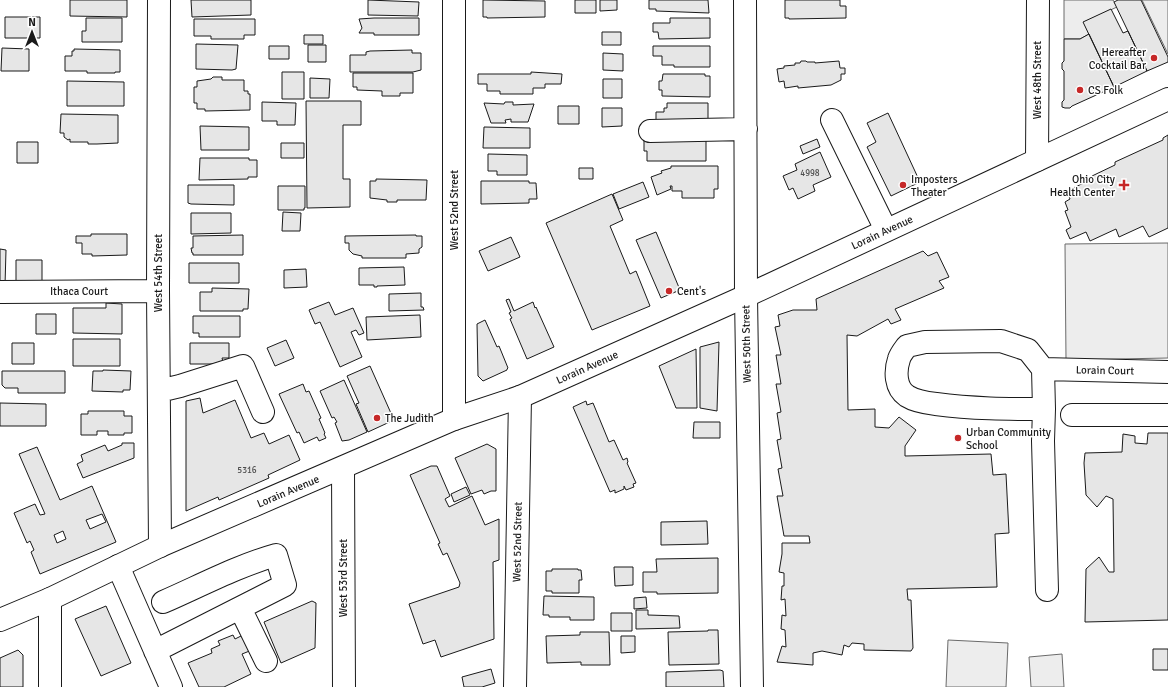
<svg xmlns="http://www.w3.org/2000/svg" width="1168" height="687" viewBox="0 0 1168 687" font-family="Signika,sans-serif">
<rect width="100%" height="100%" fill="#fff"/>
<path fill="#ededed" stroke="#6a6a6a" d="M1064,0H1113L1117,7L1084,22L1089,34L1080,39H1064Z
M1142,0H1168V54Z
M1168,243V358L1066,360L1065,244Z
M948,640L1008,643L1006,687H946Z
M1062,654L1064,687H1031L1029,657Z"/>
<path fill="#e6e6e6" stroke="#1a1a1a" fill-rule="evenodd" d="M70,0H127V17L70,16Z
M191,0H251V15L192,17Z
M368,0L419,2L418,16L368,15Z
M483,0L545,1V17L487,18V17H483Z
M575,0H596V13H575Z
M600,0H617V10L600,11Z
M649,0H708L709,13L656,11V9H649Z
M785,0H840V6H846V18L789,19V18H785Z
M1118,0H1141L1168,57V62L1147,71L1114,2Z
M1111,9L1123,33L1128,31L1147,71L1114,87L1083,22Z
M5,17H40V38H5Z
M86,18H122V42H82V31H86Z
M374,18H419V35H374V33H359L362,28L359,19Z
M670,18H710V38L659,39L658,32H653V23H670Z
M194,19H255V35H244V39H211V36H194Z
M602,32H621V45H602Z
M1089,34L1114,87L1072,106L1070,108H1065L1062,107V102L1064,100V71L1062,69V63L1064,61V39H1080Z
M304,35H323V44H304Z
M196,44L238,45L236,69L232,70L196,69Z
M308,45H326V62H308Z
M269,46H289V59H269Z
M653,46H710V67H674V65H662V56H653Z
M2,48L29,49V71H1Z
M74,49L120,50V72H115V73H87V71H65V56H72V51H74Z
M412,50V53H421V70L413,72H350V55H366V52L370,51Z
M603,53L623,54V71L603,70Z
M801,61H806L807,62H815V63L839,61L840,68H845V74H841V80L831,85L798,88V86L785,88L784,81L779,82L777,69L784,68V66L795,65V63H800Z
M282,72H304V99H282Z
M531,72L562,74L561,84H545V88H533V94H500V91H487V84H478V74H531Z
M353,73H413V93H400V96H382V91L357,90V87H353Z
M663,74H705V76H710V97L662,96V90H659V81H662Z
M213,77H222V80H244V91H248V94H250V110L205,111V109H197V103H194V87H197V81L211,79Z
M310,78L330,79L329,98H310Z
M603,79H622V98H603Z
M67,81L124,82V106H67Z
M306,101H361V125H343V179H350V207L307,208Z
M262,102L296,103L295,125H277V121H262Z
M505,102H513V105L534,104L528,122H511V119L505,120L506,123H491L484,103L504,104Z
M667,103H708V126H656V112H664V108H667Z
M558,106H579V124H558Z
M602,108H622V126L602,127Z
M888,113L920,182L891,196L867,147L876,142L867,123Z
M61,114L118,115V143L97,144H88V142H70V139L68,140L64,137V133H60Z
M200,126L249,127V150H201Z
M484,127L530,128V148H483Z
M1168,135V228L1149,237L1143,226L1119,237L1116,229L1090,241L1086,232L1070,239L1066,230L1071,227L1065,211L1068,210L1065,202L1070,199L1067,191L1092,179V176L1115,165V162L1163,140V138Z
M706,138V161H647V151H644V139Z
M817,139L820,147L803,154L800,146Z
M17,142H38V163H17Z
M281,143H304V158H281Z
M820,152L831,177L813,185L815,191L798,199L793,188L789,190L783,176L797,170L795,164Z
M488,154L527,155V175H497V171H488Z
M200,158H249V160H257V177H248V179L199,180Z
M671,166H718V189H714V198H682V191H672V186H670L671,189L657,195L651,177L662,173L661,171L671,168Z
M579,168H593V179H579Z
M376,179L427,180L426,200H397V202H387V200L370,198V181H376Z
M481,181H529V183H536L537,199H529V203L481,204Z
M643,182L649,197L619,209L613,194Z
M188,185H234V205L191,204L188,203Z
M278,186H305V208H304V210H278Z
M612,194L623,220L610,226L630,274L636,271L650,306L592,330L546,223Z
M283,212L301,213L300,231H282Z
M191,213H231V233L191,234Z
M656,232L680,290L661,298L636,240Z
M91,234H127V255L92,256V254H82V243H76V236H91Z
M243,235V255H193V253H192L191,248H193V236Z
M416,235V236H422V247L419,249V253L406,254V258H362V256L353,254L349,250V243H345V236Z
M511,237L520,257L488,271L479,251Z
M0,249L6,250L5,286L0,285Z
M923,251L928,256L937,252L949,277L939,281L944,288L895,309L901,320L891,324L888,319L857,336L847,335L848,410L875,409V427L889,428L899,417L916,430L905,446V456L991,454L993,475L1006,474L1009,533L995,534L997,587L907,589L908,600H911L913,648L911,651L864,650V644L852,643L849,647L844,645L842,655L822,651L813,653V665L777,662L782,646L786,647L785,630L781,629L782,615L786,616L785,599L781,600L782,586H784V573L779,572L782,554V543H810L809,536H784L777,496H783L778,469L782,468L777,440L781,439L777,413L781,412L776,384H781L776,355H781L775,327L780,326L778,315L793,310H817L816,299Z
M16,260H42V285H16Z
M189,263H239V283H189Z
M404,267L405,285L377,286V287H374V285H359V268Z
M306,269L307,287L284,288V270Z
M212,288L249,289L248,309H243V311H200V292H212Z
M421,293V307H423L424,310L389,311V294Z
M509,299L514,311L533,302L535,308L536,307L554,347L527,359L510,319L512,318L509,313L511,312L506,300Z
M329,302L335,315L353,308L364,333L359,335L356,330L351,332L362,357L340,367L320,322L315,324L309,310Z
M106,303L122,304V334L73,333V308H106Z
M36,314H56V334H36Z
M420,315L421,337L367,340L366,317Z
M193,316H240V337H199V333H193Z
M485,320L497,347L499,346L508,368L507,369V370L483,381L478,376L477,324Z
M73,339H120V366H73Z
M286,340L294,358L275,366L267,348Z
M719,342L717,411L700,408V347Z
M12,343H34V364H12Z
M190,343H229V358H222L223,362L219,364H190Z
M696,349L697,408H676L659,366Z
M370,366L394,420L368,432L356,404L359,403L347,376Z
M103,370L131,371L130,390H123V392L92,391L93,371H103Z
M2,371H65V393H18V388H5L2,385Z
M344,380L367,432L349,440L342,441L335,423L337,422L334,417L332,418L320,391Z
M303,384L306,392L309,391L321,418L319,419L325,433L324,434L326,438L319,441L317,437L304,443L299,432L297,433L279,394Z
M200,398L203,413L235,400L251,438L264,433L269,444L289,435L300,460L268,475L269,478L219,500L218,497L186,511V401Z
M586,401L587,405L593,403L609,442L614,440L623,460L627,458L628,462L627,463L636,483L633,484L634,487L626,490L624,486V489L615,493V490L610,492L573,407Z
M0,403L46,404V426H0Z
M88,411H124V416H132V433H124V435H108V431H97V435H81V414H88Z
M694,422H720V438H693Z
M1148,433H1168V620L1085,622L1086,569L1099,557L1109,572H1114L1113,499L1106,496L1097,507L1086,495L1084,463L1085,453L1122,452L1123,434L1135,436V443L1147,444Z
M122,443H134V458L83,478L77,464L83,461L81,455L105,445L108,451L122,445Z
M487,444L496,449V491H491L484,494L482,490L471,494L455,458Z
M37,447L60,500L92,486L116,542L40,574L31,552L34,550L30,541L27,543L14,513L35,504L40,515L45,514L19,454ZM102,514L106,522L90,529L86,520ZM63,531L66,539L57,543L54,535Z
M431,466H437L450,496L445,499L449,507L472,496L485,525L499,519V560L493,562L494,639L441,657L435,640L423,644L409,604L459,587L460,583L447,553L443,555L438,544L440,543L410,475Z
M466,487L470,495L454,502L451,494Z
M707,521L708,544L661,545V522Z
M718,558V593L657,594V592H643V572H657L656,559Z
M614,567H633V585L615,586Z
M552,569H578V570H581L582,580H579V593H552V591H546V571H552Z
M544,596L594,597V620H570V617H549V615H543Z
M646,597L647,608L634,609V598Z
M312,601L316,603L315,648L281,663L264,622Z
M106,606L131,663L101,676L75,619Z
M636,610H648V615L679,616L680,628L636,629Z
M611,613H632V631H611Z
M708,630H718L719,664L669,665L668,632L708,631Z
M580,632H609L610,665H581V662L547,663L546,636L580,635Z
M245,634L252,650L242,654L251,674L224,687H199L188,663L212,653L211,649L220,645L218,641L233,635L235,639Z
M621,636H635V652L621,653Z
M1153,649H1168V670H1153Z
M18,650L23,655V687H0V658Z
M491,669L495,683L482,687H464L462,677Z
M720,670L723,671L724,687H666V672Z"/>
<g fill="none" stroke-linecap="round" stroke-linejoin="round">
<defs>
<path id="minor" d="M159,0L158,291L160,546
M454,0V419
M745,0L746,296L752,687
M832,120L886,230
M650,131L746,129
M1037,160L1038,0
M0,292L158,291
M1043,369L1168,372
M159,391L180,386L243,366L263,412
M1044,409C1008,409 972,409 936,404C927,403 915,401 907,396C895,388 895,371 899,359C900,355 904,350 907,346L925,342L1001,341L1028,350L1043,369L1044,409L1043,441L1047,590
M1072,415H1168
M343,468L344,687
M118,566L171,687
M50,599V687
M240,608L266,661
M155,651L285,585L276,555C237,566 200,586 163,602
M515,687L520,397"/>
<path id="major" d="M0,620L50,599L160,546L454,419L520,397L746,296L1168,99"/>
</defs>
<use href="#minor" stroke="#1a1a1a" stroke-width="24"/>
<use href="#major" stroke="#1a1a1a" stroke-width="24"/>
<use href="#minor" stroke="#fff" stroke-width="22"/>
<use href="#major" stroke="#fff" stroke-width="22"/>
</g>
<g fill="#c62828" stroke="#fff" stroke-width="1.5">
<circle cx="1154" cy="58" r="4"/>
<circle cx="1080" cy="90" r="4"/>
<circle cx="903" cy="185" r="4"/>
<path d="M1122 179h4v4h4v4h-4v4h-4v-4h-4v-4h4z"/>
<circle cx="669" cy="291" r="4"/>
<circle cx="377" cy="418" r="4"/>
<circle cx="958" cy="438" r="4"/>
</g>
<g text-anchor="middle" stroke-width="3" stroke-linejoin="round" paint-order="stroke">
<g font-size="9" fill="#4d4d4d">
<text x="810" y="176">4998</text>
<text x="247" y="473">5316</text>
</g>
<g font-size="11" fill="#1a1a1a" stroke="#fff" text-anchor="start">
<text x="1146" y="56" text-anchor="end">Hereafter<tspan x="1146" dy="13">Cocktail Bar</tspan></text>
<text x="1088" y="94">CS Folk</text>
<text x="911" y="183">Imposters<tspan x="911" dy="13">Theater</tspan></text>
<text x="1115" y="183" text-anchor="end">Ohio City<tspan x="1115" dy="13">Health Center</tspan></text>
<text x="677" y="295">Cent's</text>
<text x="385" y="422">The Judith</text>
<text x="966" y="436">Urban Community<tspan x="966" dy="13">School</tspan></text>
</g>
<g font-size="11" fill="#1a1a1a" stroke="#fff">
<text transform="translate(1037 80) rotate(-90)" y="4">West 48th Street</text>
<text transform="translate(454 210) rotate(-90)" y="4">West 52nd Street</text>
<text transform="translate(882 232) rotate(-25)" y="4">Lorain Avenue</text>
<text transform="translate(158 273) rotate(-90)" y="4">West 54th Street</text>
<text x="79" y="295">Ithaca Court</text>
<text transform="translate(746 344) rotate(-91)" y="4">West 50th Street</text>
<text transform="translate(587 367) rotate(-24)" y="4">Lorain Avenue</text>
<text transform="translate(1105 370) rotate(1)" y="4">Lorain Court</text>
<text transform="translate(288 491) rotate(-23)" y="4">Lorain Avenue</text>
<text transform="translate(517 542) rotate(-89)" y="4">West 52nd Street</text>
<text transform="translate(343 578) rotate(-90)" y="4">West 53rd Street</text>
</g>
</g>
<g transform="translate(32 32)" stroke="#ffffff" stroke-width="3" paint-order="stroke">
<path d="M0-3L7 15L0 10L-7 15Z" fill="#1a1a1a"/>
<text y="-6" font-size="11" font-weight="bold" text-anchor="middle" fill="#1a1a1a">N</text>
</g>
</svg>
